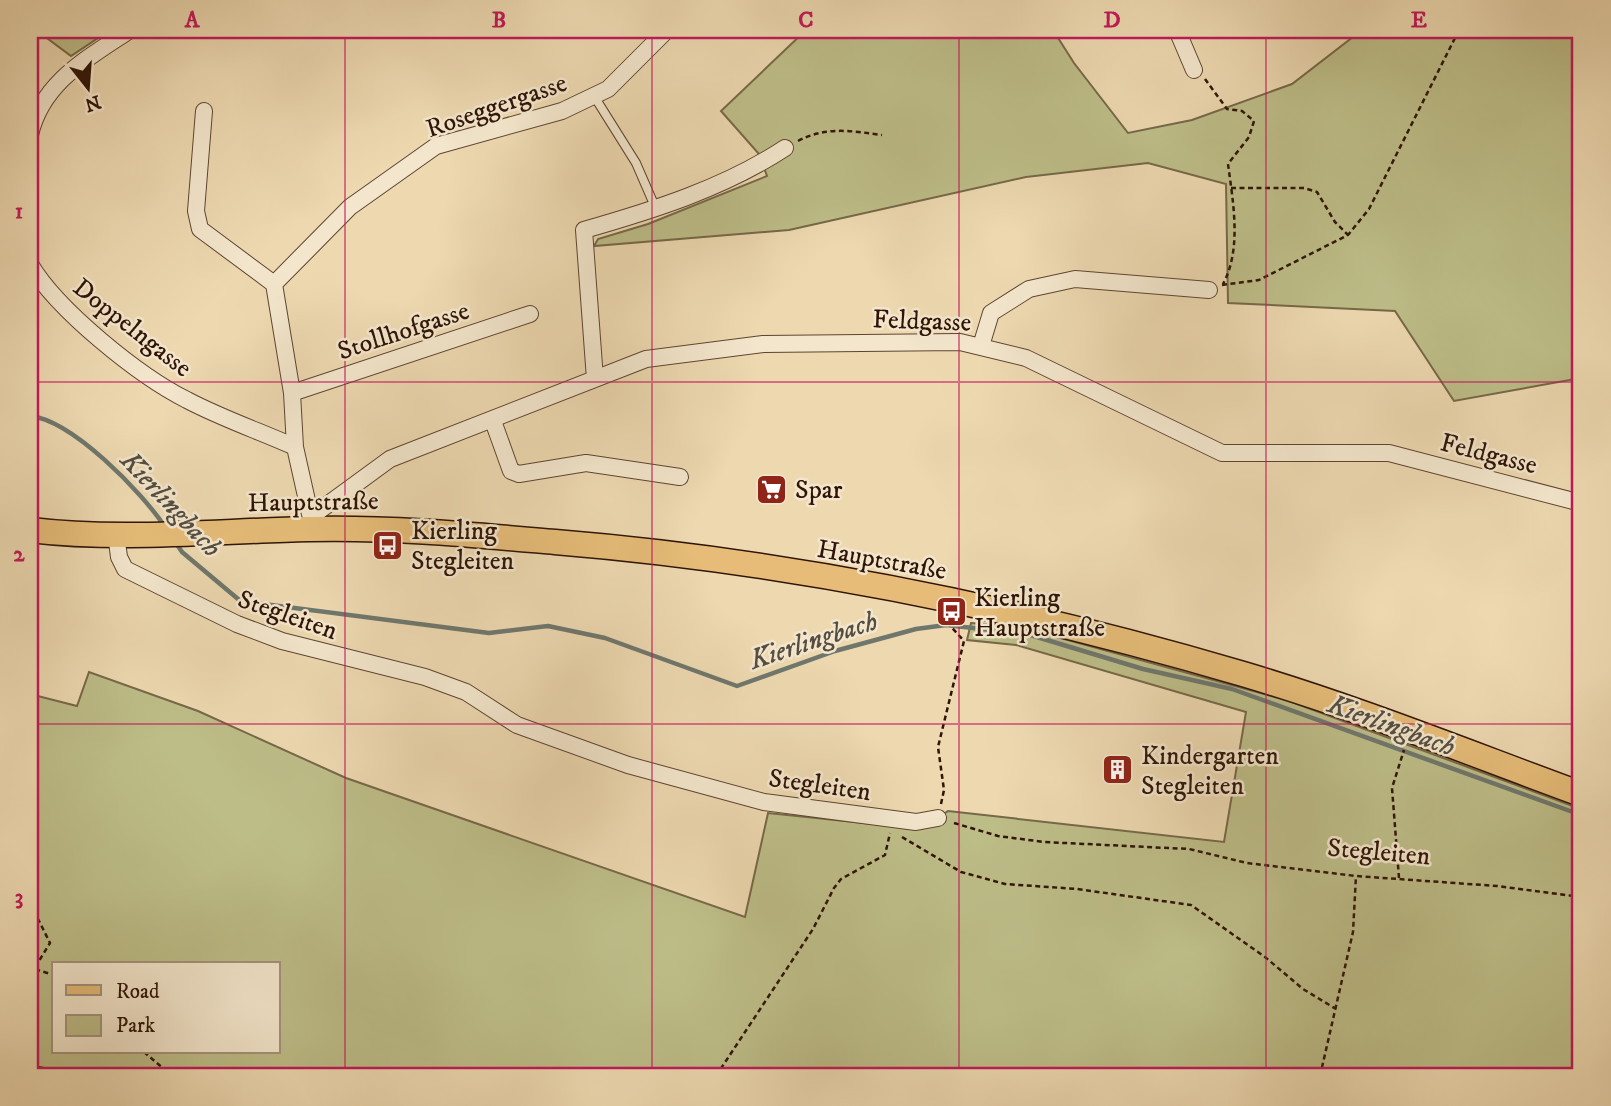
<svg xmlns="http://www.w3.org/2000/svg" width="1611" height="1106" viewBox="0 0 1611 1106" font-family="'IM FELL DW Pica',serif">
<rect width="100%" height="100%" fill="#edd8b0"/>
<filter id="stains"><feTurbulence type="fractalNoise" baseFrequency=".00286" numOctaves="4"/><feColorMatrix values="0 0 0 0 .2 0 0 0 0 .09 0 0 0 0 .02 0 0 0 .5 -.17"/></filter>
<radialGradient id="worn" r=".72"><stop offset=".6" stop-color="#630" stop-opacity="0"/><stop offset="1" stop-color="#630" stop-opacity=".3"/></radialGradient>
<path fill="#bdbd88" stroke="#766848" stroke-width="2" fill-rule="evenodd" d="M36,30H110L71,56Z
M806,30H1053L1074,63L1128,133L1192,120L1292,84L1362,30H1581V378L1454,401L1395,311L1228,303L1226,184L1148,163L1026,177L789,230L594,246L598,239L648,224L767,176L759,154L721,111Z
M971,623L1017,626L1289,701L1581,809V1076H30V694L77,706L89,672L198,711L346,778L745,917L768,813L921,829L948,811L1224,842L1246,712L1016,645L967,640ZM54,964H278V1052H54Z"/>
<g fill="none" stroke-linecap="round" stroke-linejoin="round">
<path stroke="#6f776d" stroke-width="4.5" d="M30,416C72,420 142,492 165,527
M176,543L182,552L238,599L249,602L489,633L548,626L605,638L737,686L835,651L916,629L946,625L1027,634L1143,669L1232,689L1581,815"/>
<defs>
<path id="lane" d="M594,96L636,163L656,209"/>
<path id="street" d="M1177,30L1194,70
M204,111L196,211L200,229L274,284
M30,135C42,82 88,58 130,30
M30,264C57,310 139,376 187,400C221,418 259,431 295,447
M981,346L991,313L1029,289L1075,279L1209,290
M595,379L584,230C654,210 724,188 785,148
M292,393L530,314
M493,421L511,471L519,474L586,463L680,477
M312,516L390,459L646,359L763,344L960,342L1026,358L1222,453H1389L1581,503
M312,523L295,447L292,393L274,284L350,207L436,146L562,111L608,89L667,30
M116,534L119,557L125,569L237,624L282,641L425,677L466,692L517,725L628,765L764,802L916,822L938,818"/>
<path id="primary" d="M30,530C122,541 216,531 309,529C391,527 474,535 555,542C787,561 1020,608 1243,674C1358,708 1469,753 1581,794"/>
</defs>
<use href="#lane" stroke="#5e4531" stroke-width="10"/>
<use href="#street" stroke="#5e4531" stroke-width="18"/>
<use href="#primary" stroke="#2f1407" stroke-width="27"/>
<path stroke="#2f1407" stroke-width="2.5" stroke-dasharray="5 3.5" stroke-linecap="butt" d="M1205,79L1227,109L1242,111L1254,121L1249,137L1228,164C1233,202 1242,249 1223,284
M798,141C826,126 852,131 882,135
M1231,188H1304L1317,192L1335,222L1348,235
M1222,285L1259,280L1348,235L1369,209L1459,30
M941,804L944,790L938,747L964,641L944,619
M954,823L998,836L1044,842L1189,849L1247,863L1356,876L1497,886L1581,897
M902,837L961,872L1005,884L1077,889L1191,905L1265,957L1303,989L1336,1009
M1399,878L1392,788L1404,750
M30,903L50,943L34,969L54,975
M144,1052L172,1076
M30,1066L94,1076
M716,1076L813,929L834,888L841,879L885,855L890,833
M1320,1076L1353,932L1356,876"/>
<use href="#lane" stroke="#f3e6cc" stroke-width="8"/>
<use href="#street" stroke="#f3e6cc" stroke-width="16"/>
<use href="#primary" stroke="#e6bc78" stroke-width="24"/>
</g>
<path fill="none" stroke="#c2185b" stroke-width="2" stroke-opacity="0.55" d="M345,30V1076M652,30V1076M959,30V1076M1266,30V1076M30,382H1581M30,724H1581"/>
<defs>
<symbol id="supermarket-square" viewBox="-11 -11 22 22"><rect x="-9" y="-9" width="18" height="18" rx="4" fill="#8f2418" stroke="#f3e6cc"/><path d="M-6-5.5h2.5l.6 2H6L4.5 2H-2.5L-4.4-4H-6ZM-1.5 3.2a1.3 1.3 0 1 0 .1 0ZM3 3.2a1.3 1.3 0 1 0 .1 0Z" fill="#fff"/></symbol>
<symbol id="bus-square" viewBox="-11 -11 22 22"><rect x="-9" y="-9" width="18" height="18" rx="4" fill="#8f2418" stroke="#f3e6cc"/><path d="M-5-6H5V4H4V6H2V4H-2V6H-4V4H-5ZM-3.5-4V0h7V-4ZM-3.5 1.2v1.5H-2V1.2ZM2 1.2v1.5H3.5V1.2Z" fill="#fff"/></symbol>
<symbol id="building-square" viewBox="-11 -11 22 22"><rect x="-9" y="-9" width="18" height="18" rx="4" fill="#8f2418" stroke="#f3e6cc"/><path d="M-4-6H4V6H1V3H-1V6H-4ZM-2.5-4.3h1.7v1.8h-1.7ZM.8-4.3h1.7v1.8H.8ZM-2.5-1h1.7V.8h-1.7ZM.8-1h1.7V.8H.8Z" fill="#fff"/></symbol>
</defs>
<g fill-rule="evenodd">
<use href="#supermarket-square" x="754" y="472" width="35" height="35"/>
<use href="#bus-square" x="370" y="528" width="35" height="35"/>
<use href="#bus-square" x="934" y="594" width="35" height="35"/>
<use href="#building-square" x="1100" y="752" width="35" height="35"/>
</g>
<g text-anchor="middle" stroke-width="5" stroke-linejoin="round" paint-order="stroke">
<g font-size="26" fill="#2f1407" stroke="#f3e6cc">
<text transform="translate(496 105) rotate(-19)" y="9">Roseggergasse</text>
<text transform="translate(922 320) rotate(2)" y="9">Feldgasse</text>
<text transform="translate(133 327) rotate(38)" y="9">Doppelngasse</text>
<text transform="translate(403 330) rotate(-18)" y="9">Stollhofgasse</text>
<text transform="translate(1489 453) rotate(14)" y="9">Feldgasse</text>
<text transform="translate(313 501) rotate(-1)" y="9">Hauptstraße</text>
<text transform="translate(882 559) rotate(10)" y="9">Hauptstraße</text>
<text transform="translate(288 614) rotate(19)" y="9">Stegleiten</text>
<text transform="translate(820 784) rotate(8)" y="9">Stegleiten</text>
<text transform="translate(1379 851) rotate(5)" y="9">Stegleiten</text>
</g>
<g font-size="26" fill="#2f1407" stroke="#f3e6cc" text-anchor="start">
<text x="795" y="498">Spar</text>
<text x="411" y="539">Kierling<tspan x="411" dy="30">Stegleiten</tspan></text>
<text x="974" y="606">Kierling<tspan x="974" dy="30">Hauptstraße</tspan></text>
<text x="1141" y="764">Kindergarten<tspan x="1141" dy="30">Stegleiten</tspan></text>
</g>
<g font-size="28" font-style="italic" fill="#544e42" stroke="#f3e6cc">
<text transform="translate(172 503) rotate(47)" y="10">Kierlingbach</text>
<text transform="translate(813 639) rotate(-18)" y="10">Kierlingbach</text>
<text transform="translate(1392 724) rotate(20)" y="10">Kierlingbach</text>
</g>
</g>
<rect width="1611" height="1106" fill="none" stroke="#edd8b0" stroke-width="77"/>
<rect x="52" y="962" width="228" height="91" fill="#f3e6cc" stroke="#a5927d" stroke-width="2"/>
<rect x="66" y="985" width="35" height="10" fill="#e6bc78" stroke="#a5927d" stroke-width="2"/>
<text x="116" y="998" font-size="21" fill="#2f1407">Road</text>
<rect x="66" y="1015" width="35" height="21" fill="#bdbd88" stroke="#a5927d" stroke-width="2"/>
<text x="116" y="1032" font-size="21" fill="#2f1407">Park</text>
<g transform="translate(88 88) rotate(163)" stroke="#f3e6cc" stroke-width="5" paint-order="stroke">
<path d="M0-5L12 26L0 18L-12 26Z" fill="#2f1407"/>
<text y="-10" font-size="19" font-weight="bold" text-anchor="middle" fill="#2f1407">N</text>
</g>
<rect x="38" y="38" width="1534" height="1030" fill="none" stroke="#c2185b" stroke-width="2.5"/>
<g font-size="23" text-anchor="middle" font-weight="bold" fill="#c2185b">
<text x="192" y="27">A</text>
<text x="499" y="27">B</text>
<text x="806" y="27">C</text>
<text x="1112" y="27">D</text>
<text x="1419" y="27">E</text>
<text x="19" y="218">1</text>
<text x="19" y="561">2</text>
<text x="19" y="904">3</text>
</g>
<rect width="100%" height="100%" filter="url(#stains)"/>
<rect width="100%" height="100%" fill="url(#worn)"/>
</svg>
